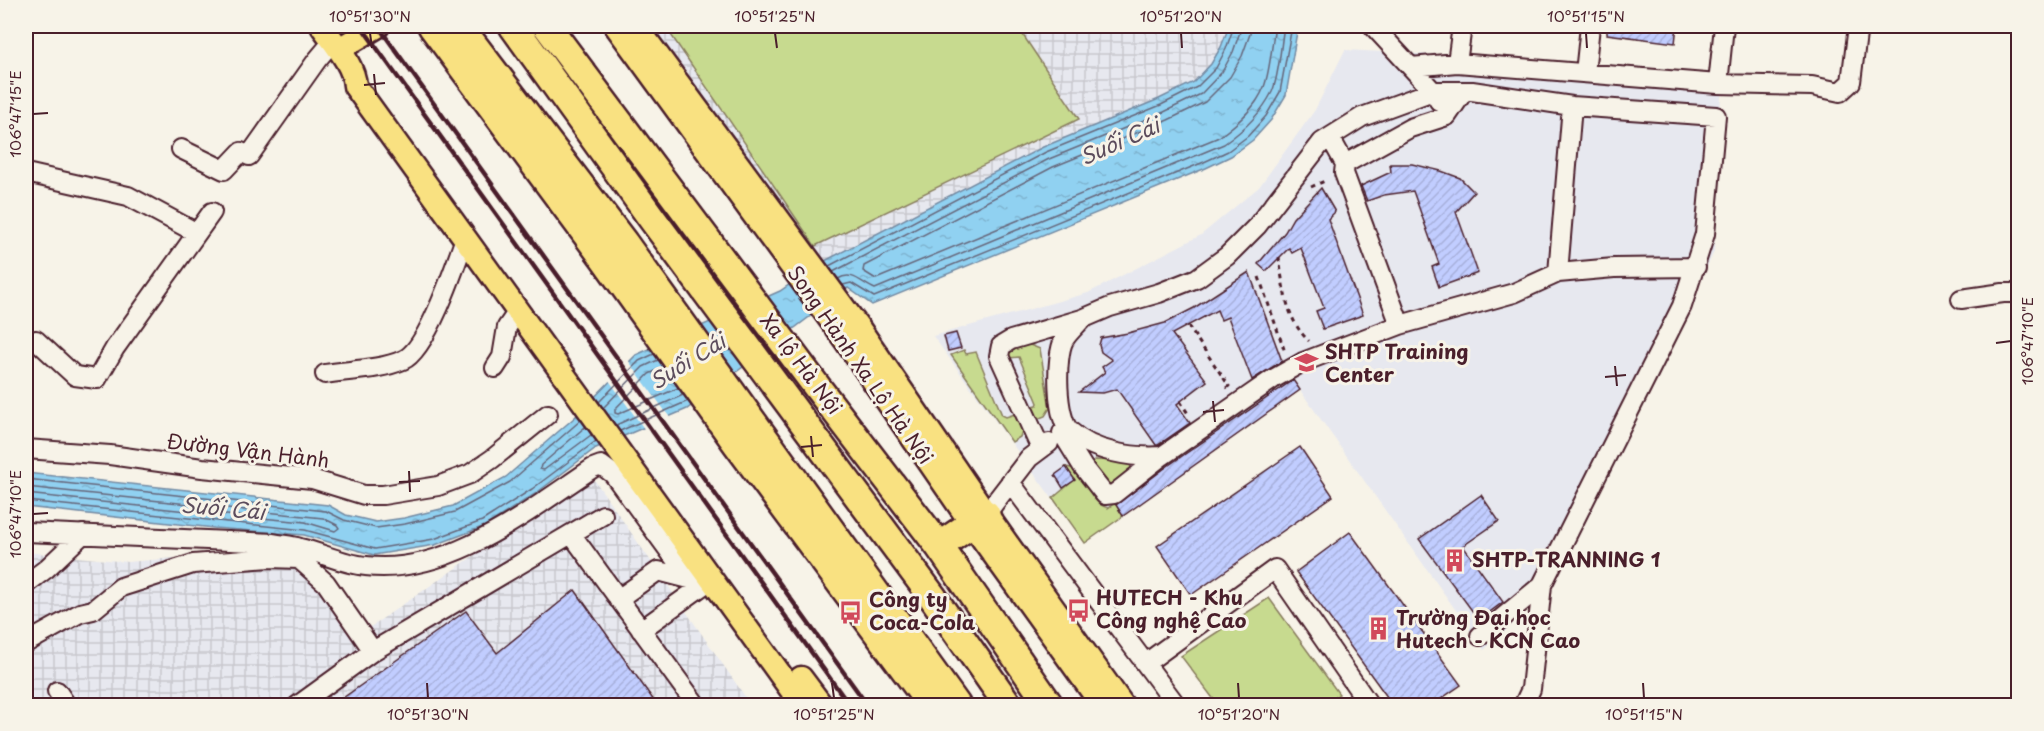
<svg xmlns="http://www.w3.org/2000/svg" width="2044" height="731" viewBox="0 0 2044 731" font-family="'Playpen Sans',sans-serif">
<defs>
<pattern id="industrial-grid" width="8" height="8" patternUnits="userSpaceOnUse" patternTransform="scale(1.5)"><rect width="8" height="8" fill="#e7e8ef"/><path d="M0 4h8M4 0v8" fill="none" stroke="#c8c7cd"/></pattern>
<pattern id="water-ripples" width="26" height="14" patternUnits="userSpaceOnUse" patternTransform="scale(1.5)"><rect width="26" height="14" fill="#90d1f1"/><path d="M2 4q2-2 4 0t4 0M15 11q2-2 4 0t4 0" fill="none" stroke="#7eb3cf"/></pattern>
<pattern id="building-hatch" width="6" height="6" patternUnits="userSpaceOnUse" patternTransform="scale(1.5)"><rect width="6" height="6" fill="#c1cdff"/><path d="M-1 1l2-2M0 6l6-6M5 7l2-2" fill="none" stroke="#a7b0db"/></pattern>
</defs>
<rect width="100%" height="100%" fill="#f7f3e8"/>
<filter id="ink" filterUnits="userSpaceOnUse"><feTurbulence type="fractalNoise" baseFrequency=".0167" numOctaves="2"/><feDisplacementMap in="SourceGraphic" scale="12" xChannelSelector="R" yChannelSelector="G"/><feConvolveMatrix kernelMatrix="1 2 1 2 8 2 1 2 1" color-interpolation-filters="sRGB"/></filter>
<g filter="url(#ink)">
<path fill="#e7e8ef" d="M1345,50L1477,57L1721,94L1714,252L1553,587L1484,650L1300,390L1085,543L933,336L1088,293L1201,235L1259,187L1315,110Z"/>
<path fill="url(#industrial-grid)" d="M645,26H1229L1221,47L1208,68L1194,82L1159,99L1043,147L819,264Z
M591,475L751,705H26V552L128,562L291,548L363,632Z"/>
<path fill="#c7da8f" stroke="#887c5d" stroke-width="1.5" d="M665,26H1017L1079,119L815,246Z
M1030,345L1040,349L1050,408L1045,416L1037,419L1028,407L1037,405L1038,403L1019,357L1009,358L1005,351L1011,346Z
M964,350L966,354L976,352L1002,415L1006,417L1015,414L1022,431L1020,437L1012,442L951,355Z
M1095,460L1123,461L1130,464L1133,474L1114,486L1107,483L1090,465Z
M1066,467L1076,469C1087,482 1090,503 1108,508L1115,503L1123,516L1085,543L1053,498L1074,480Z
M1269,598L1339,694L1324,705H1218L1181,656Z"/>
<path fill="url(#water-ripples)" stroke="#748aa2" stroke-width="1.5" d="M1229,26H1298L1286,95L1271,120L1253,140L1231,156L1206,168L872,305L848,288L687,409L596,448L535,494L485,526L435,545L374,555L304,535L214,528L26,507V473L328,505L346,515L376,522L404,518L453,506L506,477L574,418L636,355L780,291L819,264L1043,147L1159,99L1194,82L1211,64L1221,47Z"/>
<path fill="#f7f3e8" d="M628,360L649,389L671,419L645,430L608,379Z"/>
<g fill="none" stroke-linecap="round" stroke-linejoin="round">
<path stroke="#66667a" stroke-width="1.5" d="M1251,26L1250,34L1242,56L1230,77L1205,102L1168,120L1053,167L864,266L863,271L876,279L1219,137C1237,124 1256,108 1264,87C1270,72 1272,43 1275,26
M829,266L1046,152L1161,105L1197,87L1216,68L1226,49L1234,26
M833,272L1049,159L1164,112L1201,94L1222,72L1233,52L1242,26
M838,279C853,270 862,284 875,289L1224,144C1244,130 1261,114 1272,92C1279,77 1281,43 1284,26
M843,285L851,283L874,297L1204,162L1228,151L1248,136L1266,116L1280,92L1292,26
M664,367L649,374L615,409V413L618,414L678,388
M599,402L639,361L654,354
M603,408L643,367L658,360
M616,425L683,395
M585,427L541,465L540,469L544,470L591,435
M620,431L688,401
M26,479L326,511L344,520L376,528L405,524L455,512L510,482L581,420
M26,487L323,518L337,525L339,528L335,531L305,522L215,514L26,494
M26,501L305,530L375,549L434,539L482,521L532,489L596,441"/>
</g>
<path fill="url(#building-hatch)" stroke="#4a1f2b" stroke-width="1.5" d="M1607,26H1677L1675,43L1607,34Z
M1390,164H1412L1441,171L1460,178L1474,192L1456,212L1478,273L1439,287L1432,267L1439,264L1413,191L1384,195L1367,201L1361,186L1391,172Z
M1321,188L1335,212L1328,219L1363,315L1323,329L1316,311L1324,308L1301,248L1292,253L1289,248L1266,271L1258,264L1285,232L1293,218Z
M1249,272L1282,361L1252,380L1228,317L1221,320L1217,310L1172,334L1207,381L1177,404L1190,423L1158,445H1156L1117,389L1103,393L1079,392L1105,372L1102,367L1112,360L1101,352L1099,345L1101,338L1128,333L1165,323L1194,308Z
M956,333L961,348L948,351L944,336Z
M1293,380L1300,390L1123,516L1116,505L1169,465Z
M1300,447L1333,496L1191,595L1157,546Z
M1066,467L1075,480L1063,488L1055,475Z
M1481,495L1499,521L1463,546L1503,602L1479,620L1419,539Z
M1350,532L1461,685L1432,705H1393L1296,572Z
M575,590L657,705H333L466,611L497,653Z"/>
<g fill="none" stroke-linecap="round" stroke-linejoin="round">
<defs>
<path id="minor" d="M1373,26L1433,91L1439,101
M1457,63L1462,26
M1411,67L1457,63L1718,84L1812,86L1840,92L1851,82L1858,26
M1585,73L1590,26
M1718,84L1724,26
M1330,137L1345,164L1344,173L1400,325
M181,149L224,170L241,152L249,156L317,60L333,41
M1345,164L1410,128L1447,116L1464,91
M26,173L128,196L197,233
M1558,273L1572,106
M1961,299L2003,293H2018
M1082,319C1076,326 1068,333 1064,340C1055,356 1056,419 1070,431C1093,452 1132,458 1162,456
M36,340L75,376L97,379L115,348L212,212
M495,368L502,357L507,327L518,311
M325,374C350,370 380,370 403,360C427,350 456,264 465,238
M1062,433L1083,467L1105,495L1114,494L1162,456L1273,379L1303,362L1400,325L1514,293L1558,273L1614,268L1696,267
M26,449L110,455L202,468L312,479L364,495H383L438,486L470,474L492,459L548,414
M1041,449L999,356L1001,346L1011,340L1082,319L1110,307L1159,293L1197,278L1227,256L1257,226L1322,142L1362,117L1433,91H1472L1572,106L1716,116L1705,234L1682,306L1542,585L1480,636
M1010,482L1177,706
M986,514L1029,458L1049,443
M26,532L273,543C282,545 291,545 300,548C322,553 343,564 366,566C449,576 528,511 593,468L601,465L613,474L675,559L712,579L641,630
M572,535L697,706
M26,584L46,569L83,534
M618,599L658,571L705,583
M26,643L80,613L93,610L121,587L193,564L270,558L299,559L326,583L373,651
M1146,663L1275,569L1370,706
M57,691L67,706
M297,706L373,651L603,515
M1523,706L1531,689L1542,585"/>
<path id="major" d="M322,26C334,43 354,65 355,86L803,706
M616,26L846,341L972,524L1103,706
M636,26L858,327L986,514L1123,706
M339,49L378,26
M801,678L822,706"/>
<path id="highway" d="M432,26L604,258L737,444L932,706
M459,26L624,243L957,706
M513,26L653,220L932,596L1009,706
M547,26L817,387L939,546L1050,706
M939,546L986,514"/>
</defs>
<use href="#minor" stroke="#4a1f2b" stroke-width="22"/>
<use href="#major" stroke="#4a1f2b" stroke-width="27"/>
<use href="#highway" stroke="#4a1f2b" stroke-width="32"/>
<path stroke="#4a1f2b" stroke-width="3" stroke-dasharray="4.5 4.5" stroke-linecap="butt" d="M1311,187L1327,180
M1279,257C1283,286 1286,320 1309,341
M1259,277L1285,352
M1188,326L1229,386L1226,388
M1180,401L1189,415"/>
<use href="#minor" stroke="#f7f3e8" stroke-width="18"/>
<use href="#major" stroke="#f9e181" stroke-width="22"/>
<use href="#highway" stroke="#f9e181" stroke-width="27"/>
<path stroke="#4a1f2b" stroke-width="4.5" d="M361,26L850,706
M378,26L868,706"/>
</g>
</g>
<path fill="none" stroke="#4a1f2b" stroke-width="2" d="M370,33L372,48M775,33L777,48M1181,33L1182,48M1586,33L1587,48M374,74L376,95M364,85L385,83M33,114L48,113M1996,343L2011,341M1615,366L1617,386M1605,377L1626,375M1213,401L1215,422M1203,412L1224,410M811,436L813,457M801,447L822,445M409,471L410,492M399,482L420,481M33,514L48,513M427,683L428,698M832,683L834,698M1238,683L1239,698M1643,683L1644,698"/>
<defs>
<symbol id="school-bare" viewBox="-9 -9 18 18"><path d="M0-5L7-2L0 1L-7-2ZM-4 1L0 2.5L4 1V4Q0 6-4 4Z" fill="#d1495b" stroke="#f7f3e8" stroke-width="2.5" paint-order="stroke"/></symbol>
<symbol id="building-bare" viewBox="-9 -9 18 18"><path d="M-4-6H4V6H1V3H-1V6H-4ZM-2.5-4.3h1.7v1.8h-1.7ZM.8-4.3h1.7v1.8H.8ZM-2.5-1h1.7V.8h-1.7ZM.8-1h1.7V.8H.8Z" fill="#d1495b" stroke="#f7f3e8" stroke-width="2.5" paint-order="stroke"/></symbol>
<symbol id="bus-bare" viewBox="-9 -9 18 18"><path d="M-5-6H5V4H4V6H2V4H-2V6H-4V4H-5ZM-3.5-4V0h7V-4ZM-3.5 1.2v1.5H-2V1.2ZM2 1.2v1.5H3.5V1.2Z" fill="#d1495b" stroke="#f7f3e8" stroke-width="2.5" paint-order="stroke"/></symbol>
</defs>
<g fill-rule="evenodd">
<use href="#school-bare" x="1290" y="346" width="33" height="33"/>
<use href="#building-bare" x="1438" y="544" width="33" height="33"/>
<use href="#bus-bare" x="1062" y="594" width="33" height="33"/>
<use href="#bus-bare" x="834" y="596" width="33" height="33"/>
<use href="#building-bare" x="1362" y="612" width="33" height="33"/>
</g>
<g text-anchor="middle" stroke-width="6" stroke-linejoin="round" paint-order="stroke">
<g font-size="20" font-weight="bold" fill="#4a1f2b" stroke="#f7f3e8" text-anchor="start">
<text x="1325" y="359">SHTP Training<tspan x="1325" dy="23">Center</tspan></text>
<text x="1472" y="567">SHTP-TRANNING 1</text>
<text x="1096" y="605">HUTECH - Khu<tspan x="1096" dy="23">Công nghệ Cao</tspan></text>
<text x="869" y="607">Công ty<tspan x="869" dy="23">Coca-Cola</tspan></text>
<text x="1396" y="625">Trường Đại học<tspan x="1396" dy="23">Hutech - KCN Cao</tspan></text>
</g>
<g font-size="20" fill="#4a1f2b" stroke="#f7f3e8">
<text transform="translate(801 364) rotate(53)" y="7">Xa lộ Hà Nội</text>
<text transform="translate(860 365) rotate(55)" y="7">Song Hành Xa Lộ Hà Nội</text>
<text transform="translate(248 451) rotate(7)" y="7">Đường Vận Hành</text>
</g>
<g font-size="21" font-style="italic" fill="#5c4c5c" stroke="#f7f3e8">
<text transform="translate(1120 142) rotate(-24)" y="7">Suối Cái</text>
<text transform="translate(688 362) rotate(-32)" y="7">Suối Cái</text>
<text transform="translate(223 509) rotate(5)" y="7">Suối Cái</text>
</g>
</g>
<rect width="2044" height="731" fill="none" stroke="#f7f3e8" stroke-width="66"/>
<rect x="33" y="33" width="1978" height="665" fill="none" stroke="#4a1f2b" stroke-width="2"/>
<g font-size="15" text-anchor="middle" fill="#4a1f2b">
<text x="370" y="22">10°51'30"N</text>
<text x="775" y="22">10°51'25"N</text>
<text x="1181" y="22">10°51'20"N</text>
<text x="1586" y="22">10°51'15"N</text>
<text transform="translate(16 114) rotate(-90)" y="5">106°47'15"E</text>
<text transform="translate(2028 341) rotate(-90)" y="5">106°47'10"E</text>
<text transform="translate(16 514) rotate(-90)" y="5">106°47'10"E</text>
<text x="428" y="720">10°51'30"N</text>
<text x="834" y="720">10°51'25"N</text>
<text x="1239" y="720">10°51'20"N</text>
<text x="1644" y="720">10°51'15"N</text>
</g>
</svg>
